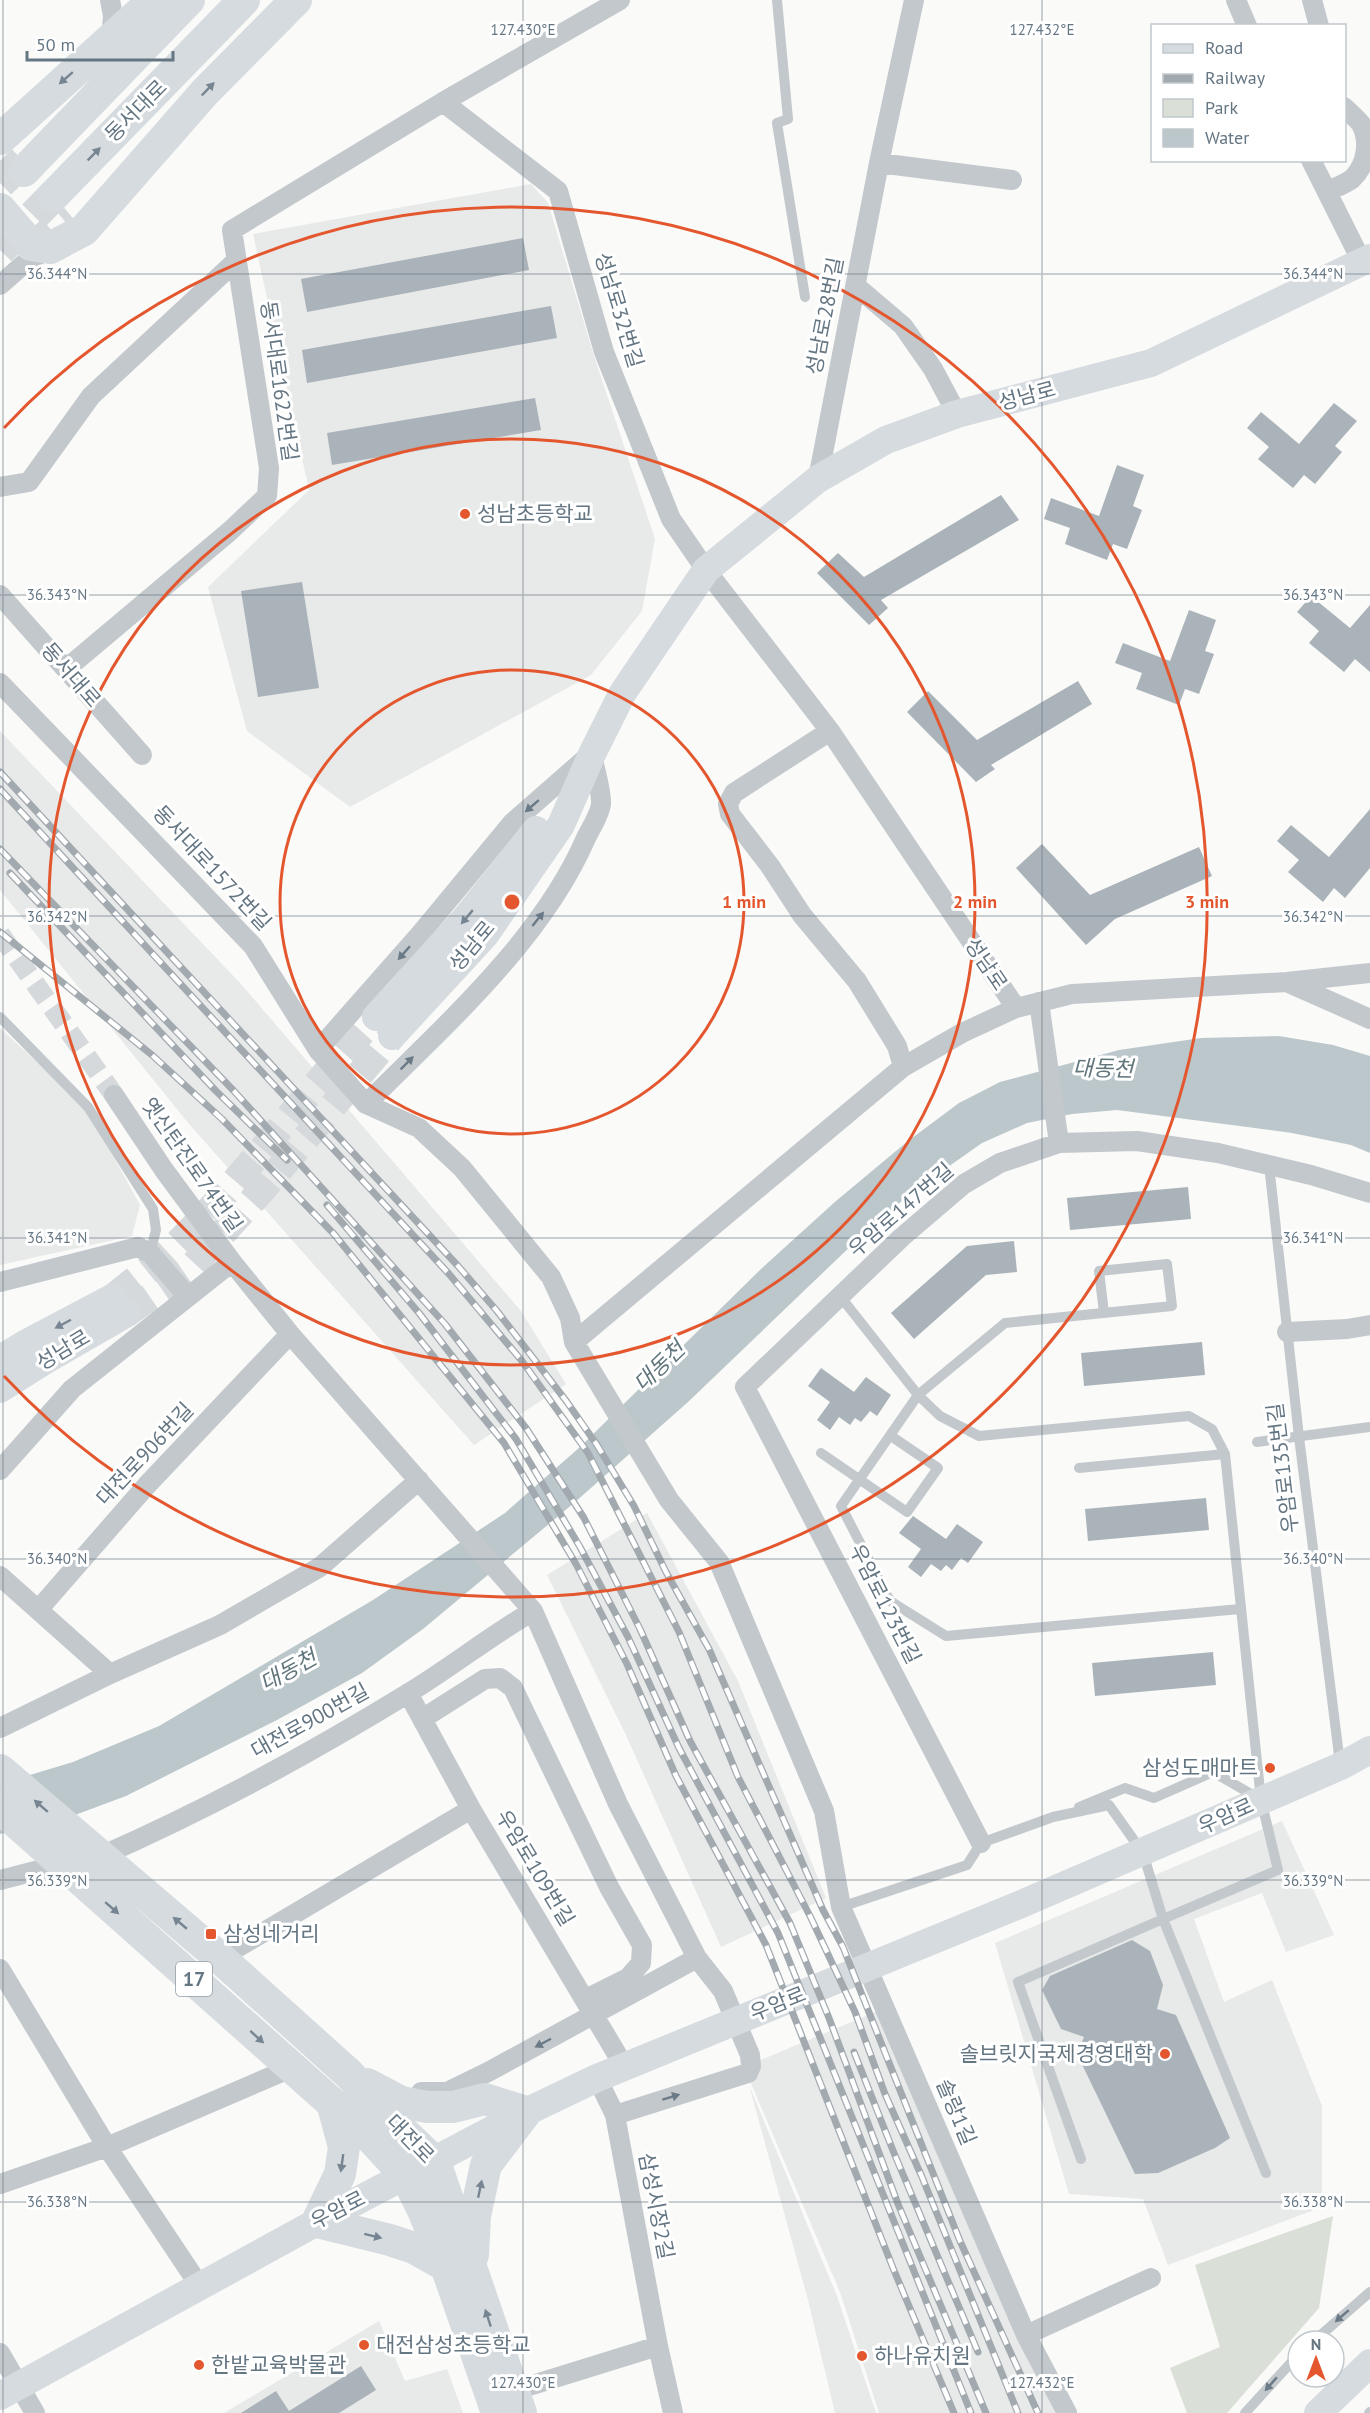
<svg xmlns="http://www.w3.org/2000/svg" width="1370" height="2413" viewBox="0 0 1370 2413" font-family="'PT Sans','Noto Sans KR',sans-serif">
<rect width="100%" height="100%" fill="#fafaf8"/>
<path fill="#e8e9e9" d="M531,184L548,203L595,359L655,539L642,611L591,675L350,807L247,731L208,587L309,490L253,234Z
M0,731L241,984L521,1311L566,1384L474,1445L189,1124L0,890Z
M0,1028L87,1108L140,1205L132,1236L0,1265Z
M647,1513L738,1681L826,1898L721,1947L625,1733L547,1575Z
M1282,1821L1334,1935L1286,1952L1262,1893L1194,1919L1224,2002L1272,1980L1322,2106V2207L1168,2265L1143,2199L1069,2194L995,1943Z
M880,2010L1059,2413H879L840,2292L744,2067Z
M749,2085L837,2296L876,2413H835L808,2300Z
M379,2321L405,2381L447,2369L463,2413H224Z"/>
<path fill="#dadfd7" d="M1333,2216L1319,2308L1227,2413H1187L1170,2368L1220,2347L1195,2265Z"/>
<path fill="#bbc7cb" d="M1279,1036L1333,1045L1370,1056V1153L1351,1145L1292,1133L1117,1110L1072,1114L1027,1123L982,1143L911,1193L856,1241L688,1402L574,1503L423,1629L362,1673L277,1720L126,1796L75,1815L0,1834V1784L73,1762L159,1726L373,1600L505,1513L580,1447L761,1269L836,1201L908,1141L959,1103L1000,1082L1119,1050L1201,1038Z"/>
<path fill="#aab3b9" d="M523,238L529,270L307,312L301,279Z
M551,306L557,338L307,383L302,350Z
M535,398L541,430L332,465L327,433Z
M1334,403L1357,421L1335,446L1342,452L1315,484L1304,475L1293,488L1258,459L1269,447L1247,428L1261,412L1299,444Z
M1117,465L1144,475L1133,506L1142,510L1127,549L1113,544L1107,560L1065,544L1070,528L1044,519L1051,498L1099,516Z
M1001,495L1019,520L881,600L888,608L869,625L817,573L838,553L864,577Z
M302,582L319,688L258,697L241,591Z
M1311,596L1350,628L1370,605V672L1355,659L1344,672L1309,643L1319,631L1297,612Z
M1189,610L1216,620L1205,651L1214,654L1199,694L1185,689L1179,705L1136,689L1142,673L1115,663L1123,643L1170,661Z
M1078,681L1092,704L991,765L995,769L976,782L907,712L928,691L977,740Z
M1370,809V868L1345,898L1334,888L1323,902L1288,872L1299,860L1277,841L1291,825L1329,857Z
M1042,844L1090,895L1199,847L1212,876L1115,919L1086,945L1016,868Z
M1188,1187L1191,1219L1070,1230L1067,1198Z
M1014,1241L1017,1272L986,1275L914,1339L891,1313L967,1246Z
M1202,1342L1205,1375L1084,1386L1081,1353Z
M821,1368L854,1392L866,1377L891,1395L877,1416L870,1411L861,1422L855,1418L850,1425L839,1417L830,1430L817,1420L830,1402L808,1386Z
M1206,1498L1209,1530L1088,1541L1085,1509Z
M913,1516L946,1539L957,1524L983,1542L968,1563L961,1558L952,1570L946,1565L941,1571L931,1564L921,1577L908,1567L921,1549L899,1533Z
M1213,1652L1216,1685L1095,1696L1092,1663Z
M1132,1940L1150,1951L1163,1985L1157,2009L1176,2015L1230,2138L1215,2148L1158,2173L1135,2174L1077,2054L1084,2037L1061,2029L1042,1990L1050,1976Z
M361,2366L376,2390L339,2413H241L276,2391L289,2411Z"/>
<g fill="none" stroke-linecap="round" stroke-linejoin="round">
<path stroke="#d5d9db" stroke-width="20" stroke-dasharray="20 10" stroke-linecap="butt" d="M0,934L114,1095"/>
<path stroke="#d5d9db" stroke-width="28" stroke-dasharray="28 14" stroke-linecap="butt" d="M114,1297C134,1280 156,1265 174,1247C247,1175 306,1091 376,1017
M127,1313L189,1270L262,1190L392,1036"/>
<path stroke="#d5d9db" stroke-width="32" stroke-dasharray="32 16" stroke-linecap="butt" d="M0,183L31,153
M0,250L53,196
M28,252L71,216"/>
<path stroke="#c3c8cc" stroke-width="10" d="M777,0L788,119L777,123L805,297
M0,1017L88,1107L153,1209L156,1230L150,1253
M1269,1165L1299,1437L1340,1763
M840,1296L918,1395L940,1416L979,1436L1189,1416L1212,1429L1225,1454L1261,1800L1278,1870L1163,1919L1266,2173
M1104,1313L1099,1271L1167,1264L1172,1306L1005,1323L918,1395L841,1506L890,1601L946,1636L1240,1609
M1257,1442L1370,1427
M821,1453L907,1512L938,1468L891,1436
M1079,1468L1225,1454
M1079,1807L1125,1788L1154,1798L1213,1772L1258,1798
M841,1907L967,1865L981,1843L1053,1817L1109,1805L1143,1853L1163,1919L1018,1982L1081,2159
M1314,2341L1370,2292
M1245,2413L1298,2355
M1369,2413L1370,2412"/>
<path stroke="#c3c8cc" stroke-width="20" d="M110,0L113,16L111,40
M1236,0L1247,26
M1312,0L1319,26
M443,102L558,191L604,352L671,519L706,570L830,731L1016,1008
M1311,160L1362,262
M879,163L1012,180
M1327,191C1335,188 1345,184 1352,179C1367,165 1370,141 1361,124C1356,118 1350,113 1344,107
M0,285L25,263L50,248
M856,286L903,326L933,369L957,414
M818,479L879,163L914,0
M0,487L29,482L91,396L236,261
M0,595L142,755
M66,669L230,531L267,496L269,468L232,230L443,102L620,0
M0,683L253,946L318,1050L366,1104L419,1128L462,1168L551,1277L570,1318L574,1342L669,1500L719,1562L824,1811L841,1907L1026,2335L1067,2413
M830,731L734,793L728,804L730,814L770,866L802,915L857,981L897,1046L903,1067
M1289,983L1370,1019
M1039,1002L1059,1143
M318,1050L421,933L512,823L585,759
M114,1095L164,1170L232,1262L290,1334L533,1611L618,1804L697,1958L723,1991L750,2055L751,2066L748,2073L615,2115
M366,1104C444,1026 542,940 586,838C591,828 600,814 601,804C602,791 594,768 592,754
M0,1282L138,1247L150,1253L188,1297
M1287,1332L1347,1329L1370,1325
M574,1342L903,1067L962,1033L1016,1008L1072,994L1287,982L1370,973
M0,1470L72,1389L232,1262
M0,1576L110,1674
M38,1610L147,1485L290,1334
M408,1693L471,1809L624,2066
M422,1719L485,1679L500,1678L513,1688L609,1887L642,1945L641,1963L628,1978L586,1999
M0,1728L110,1674L220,1625L320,1567L419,1480
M981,1843L745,1387L902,1237L964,1184L1000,1163L1059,1143L1137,1141L1218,1153L1311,1175L1370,1193
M101,1856C206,1810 309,1754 407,1694C450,1668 490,1636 533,1611
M0,1880L43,1869L65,1867
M220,1958L471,1809
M0,1969L107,2147L199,2285
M597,2078L615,2115L658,2346
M421,2092H447L488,2072L697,1958
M0,2184L107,2147L291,2068
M1026,2335L1151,2278
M0,2353L35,2413
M513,2391L658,2346L673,2413"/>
<path stroke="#d6dbdf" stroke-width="28" d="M376,1017L465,919L536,830
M392,1036L485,935L561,825L592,754L622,694L706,570L818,479L886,440L957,414L1151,363L1370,258
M0,1359L25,1344L114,1297
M0,1389L49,1358L127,1313
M0,2396L317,2222L526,2112L597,2078L1019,1905L1341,1766L1370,1750
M1318,2413L1370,2363"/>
<path stroke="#d6dbdf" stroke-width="32" d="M0,139L154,0
M24,171L189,0
M53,196L244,0
M0,209L31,245L50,248L84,230L205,92L296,0
M0,1770L220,1958L349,2074L395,2124L435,2162L521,2413
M0,1808L369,2136L406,2176L422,2208L446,2266L497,2413
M367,2084L401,2102L427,2107H453L485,2099L526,2112L486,2165L475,2216L473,2255
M333,2106L344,2147L340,2174L317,2222L390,2240L414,2248L446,2266"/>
<defs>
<path id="rail" d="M0,772L458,1266L497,1311L567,1402L597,1445L634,1506L666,1572L709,1649L823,1910L843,1947L960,2241L1038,2413
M0,789L449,1274L522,1361L588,1453L679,1632L738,1777L811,1918L855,2012L885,2094L922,2177L1018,2413
M0,849L234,1091L445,1324L526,1428L584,1518L640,1629L690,1741L790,1923L829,2018L898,2204L986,2413
M10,873L216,1091L287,1160
M0,932L152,1055L222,1119L334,1234L504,1443L576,1564L627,1664L676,1776L766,1945L893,2268L954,2413
M327,1205L419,1313L516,1439L580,1547L628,1637L679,1748L778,1933L971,2413
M854,2052L894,2153L978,2352"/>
</defs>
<use href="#rail" stroke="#a2aab0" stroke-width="7"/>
<use href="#rail" stroke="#fff" stroke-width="4.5" stroke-dasharray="14" stroke-linecap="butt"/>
</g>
<defs><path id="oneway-solid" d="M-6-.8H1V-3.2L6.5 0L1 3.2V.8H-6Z" transform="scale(1.5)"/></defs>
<g fill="#768591">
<use href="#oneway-solid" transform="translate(66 78) rotate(139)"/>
<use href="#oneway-solid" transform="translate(208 89) rotate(-46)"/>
<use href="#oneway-solid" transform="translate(94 154) rotate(-45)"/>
<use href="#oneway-solid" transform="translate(467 917) rotate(130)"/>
<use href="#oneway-solid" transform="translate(63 1324) rotate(152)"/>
<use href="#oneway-solid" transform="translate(41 1806) rotate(-139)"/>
<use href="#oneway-solid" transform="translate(112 1908) rotate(41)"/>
<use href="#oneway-solid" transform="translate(180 1923) rotate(-140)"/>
<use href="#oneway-solid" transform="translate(257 2037) rotate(42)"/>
<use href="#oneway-solid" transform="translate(342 2163) rotate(98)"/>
<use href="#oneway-solid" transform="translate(480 2189) rotate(-78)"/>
<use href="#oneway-solid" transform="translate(373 2236) rotate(14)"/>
<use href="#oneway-solid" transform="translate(488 2318) rotate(-108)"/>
</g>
<g fill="#6a7a87">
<use href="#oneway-solid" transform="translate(532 806) rotate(139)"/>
<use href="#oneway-solid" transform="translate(538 919) rotate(-51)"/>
<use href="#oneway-solid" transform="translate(404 953) rotate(131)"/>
<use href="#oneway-solid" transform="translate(407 1063) rotate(-45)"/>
<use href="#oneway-solid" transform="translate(543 2043) rotate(152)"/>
<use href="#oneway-solid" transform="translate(671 2097) rotate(-17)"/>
<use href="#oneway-solid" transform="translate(1342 2316) rotate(139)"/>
<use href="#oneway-solid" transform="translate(1271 2384) rotate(131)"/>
</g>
<path fill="none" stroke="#657683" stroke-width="1.5" stroke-opacity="0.45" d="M3,0V2413M523,0V2413M1042,0V2413M0,274H1370M0,595H1370M0,916H1370M0,1238H1370M0,1559H1370M0,1880H1370M0,2202H1370"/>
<g fill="none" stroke="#e4572e" stroke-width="3">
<circle cx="512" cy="902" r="232"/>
<circle cx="512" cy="902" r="463"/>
<path d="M4 428A695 695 0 1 1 4 1376"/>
</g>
<g fill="#e4572e" stroke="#fff" stroke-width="2">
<circle cx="465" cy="514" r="6"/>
<circle cx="1270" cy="1768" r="6"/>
<rect x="205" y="1928" width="12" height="12" rx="3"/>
<circle cx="1165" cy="2054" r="6"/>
<circle cx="364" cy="2345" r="6"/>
<circle cx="862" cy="2356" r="6"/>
<circle cx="199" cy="2365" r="6"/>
</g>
<g text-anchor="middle" stroke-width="6" stroke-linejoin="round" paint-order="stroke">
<rect fill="#fff" stroke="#939fa8" stroke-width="1.5" x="176" y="1962" width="36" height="34" rx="4.5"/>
<g font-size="20" font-weight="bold" fill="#657683">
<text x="194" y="1986">17</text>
</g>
<g font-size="21" fill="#657683" stroke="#fff">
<text transform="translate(136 111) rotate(-45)" y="7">동서대로</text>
<text transform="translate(619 310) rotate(73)" y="7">성남로32번길</text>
<text transform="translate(825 316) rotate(-79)" y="7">성남로28번길</text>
<text transform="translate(279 381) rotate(82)" y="7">동서대로1622번길</text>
<text transform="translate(1027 396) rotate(-15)" y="7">성남로</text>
<text transform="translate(71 675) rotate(49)" y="7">동서대로</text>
<text transform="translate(212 868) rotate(47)" y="7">동서대로1572번길</text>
<text transform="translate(472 946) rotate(-50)" y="7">성남로</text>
<text transform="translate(986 964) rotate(56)" y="7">성남로</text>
<text transform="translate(192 1165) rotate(55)" y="7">옛신탄진로74번길</text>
<text transform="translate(901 1210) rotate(-41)" y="7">우암로147번길</text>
<text transform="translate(63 1350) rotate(-31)" y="7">성남로</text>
<text transform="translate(145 1454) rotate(-47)" y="7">대전로906번길</text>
<text transform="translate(1283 1468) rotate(-97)" y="7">우암로135번길</text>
<text transform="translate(885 1604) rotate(63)" y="7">우암로123번길</text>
<text transform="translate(310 1721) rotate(-29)" y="7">대전로900번길</text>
<text transform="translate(1226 1816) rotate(-24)" y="7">우암로</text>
<text transform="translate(535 1868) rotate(59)" y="7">우암로109번길</text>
<text transform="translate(778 2004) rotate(-22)" y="7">우암로</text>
<text transform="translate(956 2112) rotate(67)" y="7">솔랑1길</text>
<text transform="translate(410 2139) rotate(46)" y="7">대전로</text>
<text transform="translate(656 2206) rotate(79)" y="7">삼성시장2길</text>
<text transform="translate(338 2210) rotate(-27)" y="7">우암로</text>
</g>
<g font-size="21" fill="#657683" stroke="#fff" text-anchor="start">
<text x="477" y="521">성남초등학교</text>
<text x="1258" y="1775" text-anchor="end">삼성도매마트</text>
<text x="223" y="1941">삼성네거리</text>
<text x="1153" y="2061" text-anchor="end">솔브릿지국제경영대학</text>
<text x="376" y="2352">대전삼성초등학교</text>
<text x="874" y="2363">하나유치원</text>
<text x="211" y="2372">한밭교육박물관</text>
</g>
<g font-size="22" font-style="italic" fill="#60757c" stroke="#fff">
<text transform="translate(1103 1068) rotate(1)" y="8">대동천</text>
<text transform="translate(659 1366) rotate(-44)" y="8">대동천</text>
<text transform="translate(288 1670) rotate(-29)" y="8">대동천</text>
</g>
</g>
<g font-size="15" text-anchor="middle" fill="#657683" stroke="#fff" stroke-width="6" stroke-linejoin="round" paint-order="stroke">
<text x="523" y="35">127.430°E</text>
<text x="1042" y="35">127.432°E</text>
<text x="57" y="279">36.344°N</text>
<text x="1313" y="279">36.344°N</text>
<text x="57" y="600">36.343°N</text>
<text x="1313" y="600">36.343°N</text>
<text x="57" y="922">36.342°N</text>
<text x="1313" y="922">36.342°N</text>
<text x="57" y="1243">36.341°N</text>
<text x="1313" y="1243">36.341°N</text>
<text x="57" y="1564">36.340°N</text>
<text x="1313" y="1564">36.340°N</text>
<text x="57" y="1886">36.339°N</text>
<text x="1313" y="1886">36.339°N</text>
<text x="57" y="2207">36.338°N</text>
<text x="1313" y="2207">36.338°N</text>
<text x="523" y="2388">127.430°E</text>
<text x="1042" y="2388">127.432°E</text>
</g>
<circle cx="512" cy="902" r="9" fill="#e4572e" stroke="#fff" stroke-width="3"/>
<g font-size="18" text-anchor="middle" font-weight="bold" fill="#e4572e" stroke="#fff" stroke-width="6" stroke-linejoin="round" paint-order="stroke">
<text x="744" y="908">1 min</text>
<text x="975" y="908">2 min</text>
<text x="1207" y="908">3 min</text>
</g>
<rect x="1151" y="24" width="195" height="138" fill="#ffffff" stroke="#c1c8cd" stroke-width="1.5"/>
<rect x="1163" y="44" width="30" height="9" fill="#d6dbdf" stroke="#c1c8cd" stroke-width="1.5"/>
<text x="1205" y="54" font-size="18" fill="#657683">Road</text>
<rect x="1163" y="74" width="30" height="9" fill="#a2aab0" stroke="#c1c8cd" stroke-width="1.5"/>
<text x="1205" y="84" font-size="18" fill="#657683">Railway</text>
<rect x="1163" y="99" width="30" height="18" fill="#dadfd7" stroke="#c1c8cd" stroke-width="1.5"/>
<text x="1205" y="114" font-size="18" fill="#657683">Park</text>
<rect x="1163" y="129" width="30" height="18" fill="#bbc7cb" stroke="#c1c8cd" stroke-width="1.5"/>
<text x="1205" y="144" font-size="18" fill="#657683">Water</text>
<g transform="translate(1316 2359)"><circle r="28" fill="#ffffff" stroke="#c1c8cd" stroke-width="1.5"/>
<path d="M0-4.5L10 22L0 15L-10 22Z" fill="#e4572e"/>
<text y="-9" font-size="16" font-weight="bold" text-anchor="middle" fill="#657683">N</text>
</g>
<path d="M27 51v9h146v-9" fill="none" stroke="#657683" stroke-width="3"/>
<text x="36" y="51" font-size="18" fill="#657683" stroke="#ffffff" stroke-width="4.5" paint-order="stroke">50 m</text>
</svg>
